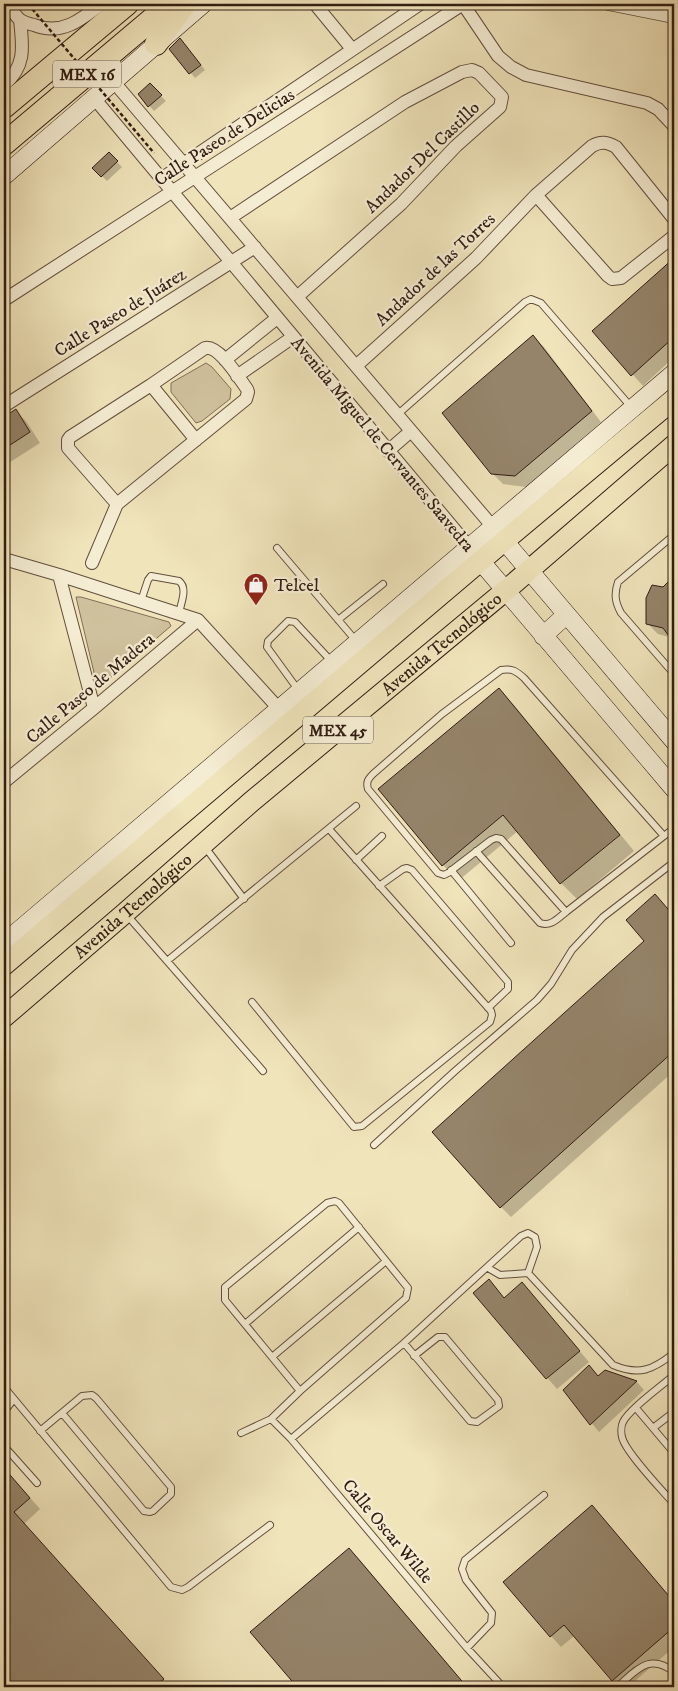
<svg xmlns="http://www.w3.org/2000/svg" width="678" height="1691" viewBox="0 0 678 1691" font-family="'IM FELL DW Pica',serif">
<rect width="100%" height="100%" fill="#f0e4bb"/>
<filter id="stains"><feTurbulence type="fractalNoise" baseFrequency=".004" numOctaves="4"/><feColorMatrix values="0 0 0 0 .2 0 0 0 0 .09 0 0 0 0 .02 0 0 0 .5 -.17"/></filter>
<radialGradient id="worn" r=".72"><stop offset=".6" stop-color="#630" stop-opacity="0"/><stop offset="1" stop-color="#630" stop-opacity=".3"/></radialGradient>
<path fill="#d0c29e" stroke="#816f58" d="M206,363L212,367L231,389L230,399L202,421L196,423L171,392V383Z
M76,597H81L169,622L171,626L103,684L97,685Z"/>
<path fill="#0003" d="M185,45L205,70L195,78L171,49Z
M155,90L166,101L154,111L139,94Z
M109,154L122,167L107,181L94,168Z
M674,259V357L643,386L594,331Z
M533,336L544,347L601,422L526,487L503,484L492,473Z
M16,411L26,421L40,443L4,466V418Z
M674,578V641L672,638L658,634L647,623L664,588Z
M499,690L514,705L634,851L577,899L561,883L518,831L458,881L443,865Z
M665,906L674,916V1071L511,1217L501,1207Z
M489,1281L505,1299L522,1284L589,1362L557,1389L474,1293Z
M589,1366L599,1377L605,1372L637,1382L644,1390L599,1432L565,1390Z
M4,1468L40,1509L24,1524L170,1687H4Z
M602,1518L674,1602V1647L628,1687H619L574,1636L561,1647L551,1636Z
M349,1549L360,1560L467,1687H298L252,1632Z"/>
<path fill="#95846a" stroke="#321c13" d="M180,38L201,65L189,74L169,49Z
M150,83L162,95L148,107L138,94Z
M109,152L118,161L101,177L92,168Z
M674,258V337L631,376L592,331Z
M533,335L592,411L515,476L491,474L442,413Z
M16,409L30,432L4,449V417Z
M674,576V643L663,628L646,624V598L652,585L663,587Z
M499,688L620,835L560,884L503,815L442,866L378,789Z
M655,894L674,916V1051L500,1208L432,1132L644,941L626,920Z
M489,1279L504,1298L522,1282L580,1351L546,1379L473,1293Z
M589,1365L598,1376L605,1370L637,1381L590,1425L563,1390Z
M4,1468L30,1498L14,1512L164,1679L154,1687H4Z
M592,1505L674,1602V1627L612,1681L564,1625L550,1637L503,1582Z
M349,1548L467,1687H297L250,1632Z"/>
<g fill="none" stroke-linecap="round" stroke-linejoin="round">
<defs>
<path id="lane" d="M397,415L525,302L531,299L541,303L632,408
M674,535L618,582C614,594 615,602 621,613L674,674
M277,548L357,642
M141,601L148,580L151,576L179,581C188,588 181,603 179,613
M338,620L383,584
M299,691L267,647L268,641L288,621L295,622L333,663
M664,836L524,678C516,671 512,668 501,670L442,714L373,774C368,779 366,782 368,789L438,873L444,875L448,873L491,840L496,838L501,839L566,912L664,836L674,828
M205,847L244,899
M476,851L540,923C551,927 558,918 566,912
M356,860L382,836
M451,870L511,943
M379,886L403,869L407,868L412,870L508,982V989L488,1008
M126,914L263,1071
M167,961L356,806
M252,1002L354,1127L362,1126L490,1022L492,1015L491,1011L329,829
M374,1145L455,1071L537,1000L551,984L572,950L603,917L674,862
M488,1268L500,1275L528,1273
M528,1273L613,1365C639,1376 653,1370 674,1353
M245,1324L359,1227
M404,1343L470,1421L477,1422L499,1406L498,1400L445,1337H438L414,1356
M272,1357L386,1261
M674,1375C662,1386 629,1409 623,1422C621,1426 621,1433 622,1437C625,1452 663,1491 674,1504
M4,1387L171,1587L182,1590L188,1587L270,1525
M636,1408L674,1453
M4,1412L14,1399
M271,1419L300,1391L406,1298L408,1288L339,1203L335,1201L327,1203L225,1287V1300L300,1391
M653,1428L674,1412
M40,1431L82,1396L92,1395L96,1398L171,1487V1494L153,1511L150,1512L144,1511L62,1413
M241,1433L271,1419L291,1439L467,1648L503,1687
M291,1439L404,1343L521,1236L528,1233L535,1237L537,1247L528,1273
M4,1446L37,1483
M467,1648L491,1623L492,1613L466,1580L462,1569L465,1560L544,1495
M617,1687C636,1671 649,1652 674,1672"/>
<path id="street" d="M7,4C11,9 15,15 19,19C23,22 29,24 34,25C61,36 81,20 101,4
M315,4L352,49
M463,4L498,56L511,67L526,75L647,103L658,109L674,126
M609,4L674,17
M113,81L493,527
M4,85C26,66 23,47 20,20
M94,98L470,548
M161,179L420,4
M536,195L608,276L612,279L621,278L674,236
M230,218L405,102L462,72L472,70L479,73L502,97L500,107L456,146L401,204L297,297
M4,300L463,4
M225,360L277,318
M356,366L476,258L536,195L592,146C601,141 607,142 616,147L674,219
M237,376L293,337
M151,385L196,440
M4,406L255,247
M388,451L411,431
M4,559L59,575L198,620L280,710
M92,563L117,504L246,399L248,392L247,389C239,378 219,345 205,348L151,385L70,437L68,440V448L117,504
M59,575L94,708
M4,782L94,708L198,620"/>
<path id="secondary" d="M4,176L203,4
M495,530L674,741
M472,551L674,789
M543,636L566,615
M4,943L674,373"/>
<g id="primary">
<path d="M4,965L504,541L674,399"/>
<path id="s1" d="M4,1017L125,913L251,802L505,591L674,445"/>
</g>
<path id="highway" d="M156,44L185,4
M4,107L127,4
M4,144L170,4"/>
</defs>
<use href="#lane" stroke="#624e3d" stroke-width="8"/>
<use href="#street" stroke="#624e3d" stroke-width="14"/>
<use href="#secondary" stroke="#321c13" stroke-width="19"/>
<use href="#primary" stroke="#321c13" stroke-width="22"/>
<use href="#highway" stroke="#321c13" stroke-width="24"/>
<use href="#lane" stroke="#f5edd3" stroke-width="6"/>
<use href="#street" stroke="#f5edd3" stroke-width="12"/>
<use href="#secondary" stroke="#f5edd3" stroke-width="18"/>
<use href="#primary" stroke="#f0e4bb" stroke-width="20"/>
<use href="#highway" stroke="#f0e4bb" stroke-width="22"/>
<path stroke="#321c13" stroke-width="2.5" stroke-dasharray="4 2.5" stroke-linecap="butt" d="M28,4L154,153"/>
</g>
<defs>
<symbol id="shop-pin" viewBox="-11 -11 22 30"><path d="M0 17L-7.5 6A9.5 9.5 0 1 1 7.5 6Z" fill="#8f2418" stroke="#f5edd3"/><path d="M-5-2.5h2.3a2.7 3.5 0 0 1 5.4 0H5L5.5 6h-11ZM-1.5-2.5h3a1.5 2.3 0 0 0-3 0Z" fill="#fff"/></symbol>
</defs>
<g fill-rule="evenodd">
<use href="#shop-pin" x="242" y="571" width="28" height="38"/>
</g>
<g text-anchor="middle" stroke-width="4.5" stroke-linejoin="round" paint-order="stroke">
<g fill="#f5edd3" stroke="#6c5b4d" stroke-width="1">
<rect x="53" y="60.5" width="68" height="27" rx="4"/>
<rect x="303" y="716.5" width="70" height="27" rx="4"/>
</g>
<g font-size="16" font-weight="bold" fill="#321c13">
<text x="87" y="80">MEX 16</text>
<text x="338" y="736">MEX 45</text>
</g>
<g font-size="18" fill="#321c13" stroke="#f5edd3">
<text transform="translate(224 137) rotate(-33)" y="6">Calle Paseo de Delicias</text>
<text transform="translate(422 157) rotate(-44)" y="6">Andador Del Castillo</text>
<text transform="translate(435 269) rotate(-43)" y="6">Andador de las Torres</text>
<text transform="translate(120 312) rotate(-32)" y="6">Calle Paseo de Juárez</text>
<text transform="translate(383 444) rotate(50)" y="6">Avenida Miguel de Cervantes Saavedra</text>
<text dy="6" stroke="none"><textPath href="#s1" startOffset="575">Avenida Tecnológico</textPath></text>
<text transform="translate(90 688) rotate(-40)" y="6">Calle Paseo de Madera</text>
<text dy="6" stroke="none"><textPath href="#s1" startOffset="170">Avenida Tecnológico</textPath></text>
<text transform="translate(388 1531) rotate(50)" y="6">Calle Oscar Wilde</text>
</g>
<g font-size="18" fill="#321c13" stroke="#f5edd3" text-anchor="start">
<text x="274" y="591">Telcel</text>
</g>
</g>
<rect width="678" height="1691" fill="none" stroke="#f0e4bb" stroke-width="20"/>
<rect x="5" y="5" width="668" height="1681" fill="none" stroke="#321c13" stroke-width="2.5"/>
<rect x="10" y="10" width="658" height="1671" fill="none" stroke="#321c13"/>
<rect width="100%" height="100%" filter="url(#stains)"/>
<rect width="100%" height="100%" fill="url(#worn)"/>
</svg>
